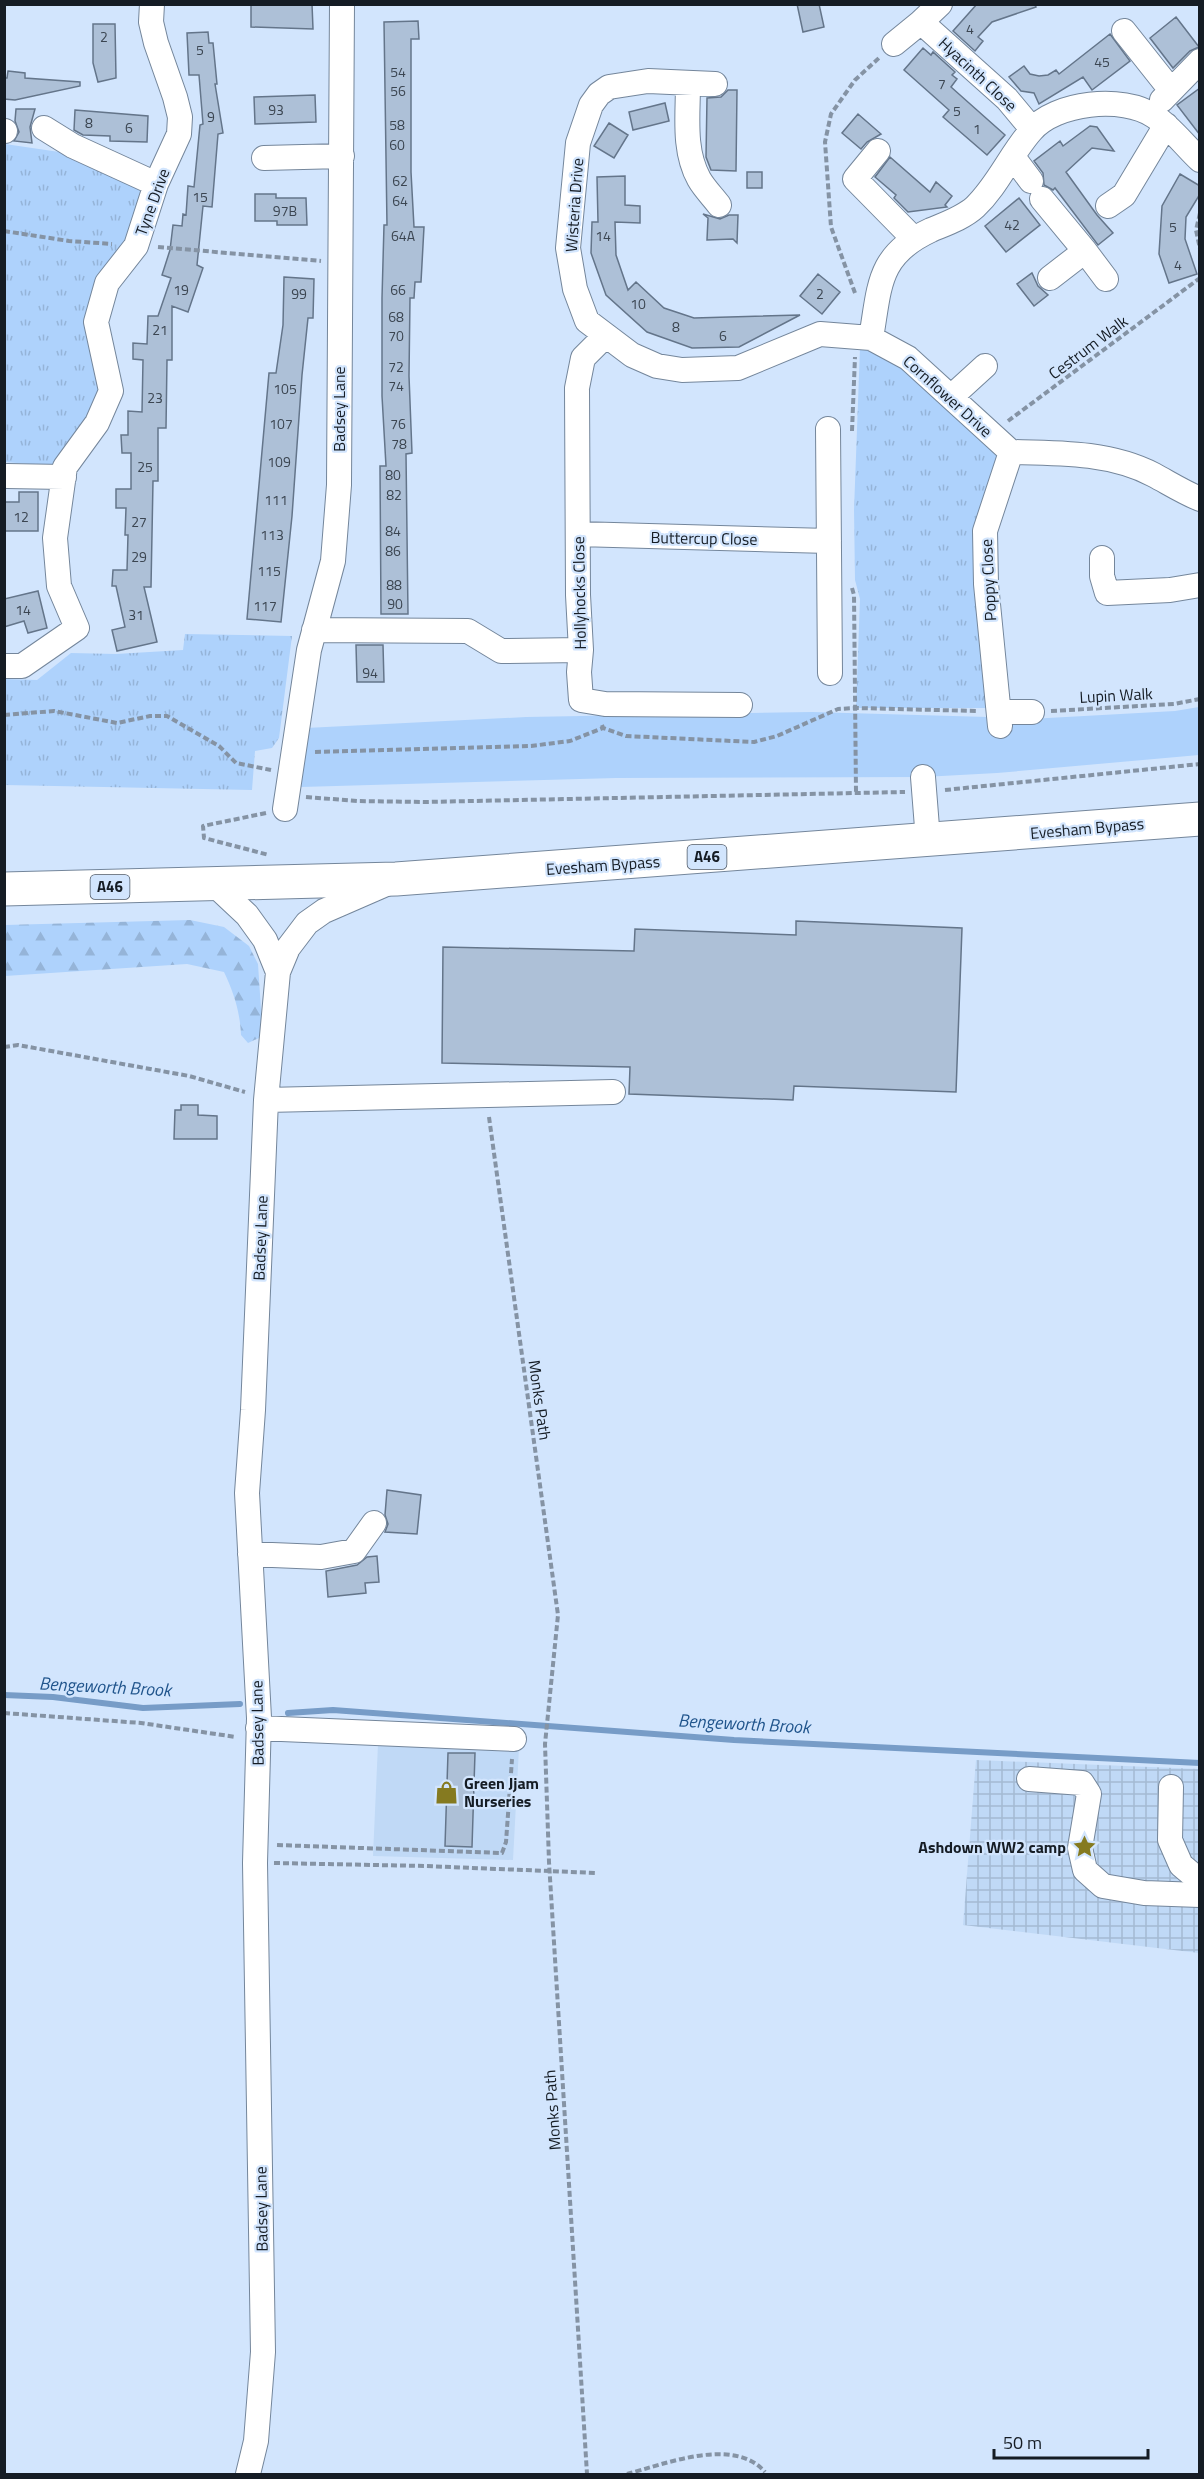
<svg xmlns="http://www.w3.org/2000/svg" width="1204" height="2479" viewBox="0 0 1204 2479" font-family="'Titillium Web',sans-serif">
<defs>
<pattern id="industrial-grid" width="8" height="8" patternUnits="userSpaceOnUse" patternTransform="scale(1.5)"><rect width="8" height="8" fill="#c0d9f6"/><path d="M0 4h8M4 0v8" fill="none" stroke="#a4bad3"/></pattern>
<pattern id="forest-firs" width="22" height="20" patternUnits="userSpaceOnUse" patternTransform="scale(1.5)"><rect width="22" height="20" fill="#aed2fc"/><path d="M5 1l3.5 6h-7zM16 11l3.5 6h-7z" fill="#95b4d8"/></pattern>
<pattern id="park-tufts" width="24" height="20" patternUnits="userSpaceOnUse" patternTransform="scale(1.5)"><rect width="24" height="20" fill="#aed2fc"/><path d="M3 7l-1-3M5 7V3M7 7l1-3M15 17l-1-3M17 17v-4M19 17l1-3" fill="none" stroke="#95b4d8"/></pattern>
</defs>
<rect width="100%" height="100%" fill="#d2e5fd"/>
<path fill="#c0d9f6" d="M379,1722L520,1729L513,1860L373,1856Z"/>
<path fill="url(#industrial-grid)" d="M976,1760L1199,1769V1953L963,1925Z"/>
<path fill="#aed2fc" d="M1199,707V755L997,773L923,777L616,778L301,787L306,728L526,717L812,712L988,717L990,732H1011L1010,720L1175,711Z"/>
<path fill="url(#forest-firs)" d="M190,920L224,927L249,946L258,964L262,1024L259,1038L248,1043L241,1035C240,1012 234,993 224,972L187,964L5,976V925Z"/>
<path fill="url(#park-tufts)" d="M5,144L73,154L152,190L96,322L111,391L65,467L5,462Z
M860,348L871,350L896,363L1001,458L989,492L992,708H856L860,599L855,580L854,510Z
M185,634L292,636L279,738L272,748L255,751L252,790L5,785V679L37,680L71,653L116,654L183,650Z"/>
<g fill="none" stroke-linecap="round" stroke-linejoin="round">
<path stroke="#779cc7" stroke-width="6" d="M4,1695L53,1697L143,1708L240,1704
M288,1713L333,1710L734,1740L1200,1763"/>
</g>
<path fill="#adc0d7" stroke="#64758a" stroke-width="1.5" d="M251,4H312L313,29L251,27Z
M797,4H819L824,27L803,32Z
M977,4H1035L1036,7L992,22L978,37L983,41L975,51L953,31Z
M1176,17L1199,47L1190,51L1173,68L1150,38Z
M418,21L419,39H411V172L414,227H424L421,282H415L414,298H410L409,376L412,453L406,454L408,614H381L380,466H386L382,396V298L384,225H387L384,22Z
M93,24H115L116,78L98,82L93,63Z
M208,32L209,43H213L217,84H215L223,133L218,134L212,207L203,206L197,265L203,268L188,312L172,306V360H167L166,428H158V481H153L151,587H144L157,642L117,651L112,630L125,627L116,586H112L113,570H127L128,535H125L126,508H116V489H131V453H122L121,435H128V411L142,412L143,360L133,359V343L147,344L148,316H158L171,278L162,275L170,250L173,225L182,226L183,214L186,215L188,186L194,187L200,125L203,124L199,75H189L187,33Z
M1110,34L1130,61L1092,90L1083,77L1039,104L1034,93L1021,91L1009,77L1024,66L1030,74L1039,76L1048,75L1056,70L1059,74Z
M923,48L931,55L933,52L955,72L952,75L957,79L951,87L1005,135L987,155L943,117L949,110L904,70Z
M8,71L25,73V78L80,82V86L15,100L4,99V78H7Z
M1200,88V135L1177,105Z
M728,90H737L736,171L711,170L706,157L707,98L721,97Z
M315,95L316,122L255,124L254,97Z
M665,103L669,121L633,130L629,112Z
M16,109H35L30,127L32,143L14,141L19,132L15,121Z
M75,110L148,116L147,142L110,141V136L83,135L74,130Z
M858,114L881,134L867,142L861,149L842,133Z
M609,123L628,135L614,158L594,146Z
M1090,126L1097,127L1114,151L1092,148L1066,172L1097,215L1113,233L1098,245L1055,188L1053,190L1044,185L1043,173L1034,161L1060,141L1063,146Z
M890,157L930,192L936,182L952,196L945,205L947,207L908,212L894,198L896,195L875,177Z
M747,172H762V188H747Z
M1180,174L1200,186V194L1186,217L1185,239L1197,274L1169,283L1159,254L1162,206Z
M625,176V205L640,206V223L615,222L616,255L628,290L636,282L664,308L694,318L800,315L739,347L692,348L647,332L606,295L591,253L592,222H598L597,177Z
M255,194H276V198H306L307,225H277V221H255Z
M1019,198L1040,225L1006,252L985,226Z
M703,214L720,219L729,215H738L737,243L733,239L707,240L708,218Z
M1032,273L1038,286L1048,295L1034,306L1017,284Z
M818,274L840,292L822,314L800,296Z
M284,277L314,279L313,318H308L302,375L292,516L281,622L247,619L269,373H276L283,325Z
M19,492H38V531H4V502H19Z
M38,591L47,628L28,633L24,621L4,627V599Z
M356,645H383L384,682H357Z
M796,921L962,928L956,1092L794,1086L793,1100L629,1094L630,1067L442,1063L443,947L634,951L635,929L796,935Z
M181,1105H198V1115L217,1116V1139H174L175,1110H181Z
M387,1490L421,1495L417,1534L385,1532L388,1524L385,1515Z
M377,1556L379,1582L365,1583L366,1593L328,1597L326,1571L357,1565L367,1557Z
M448,1753H475L472,1847L445,1846Z"/>
<g fill="none" stroke-linecap="round" stroke-linejoin="round">
<defs>
<path id="minor" d="M921,22L940,4
M1124,31L1170,89
M894,44L921,22L1007,99L1032,129
M688,84C688,115 683,150 699,179C704,188 713,197 719,205
M715,84L648,81L609,87L599,94L591,105L578,143L568,248L575,289L587,321L632,355L657,366L682,370L738,368L820,334L871,338L908,358L1011,452C1058,453 1110,452 1154,475C1169,483 1183,492 1200,499
M1162,100L1200,61
M44,128L73,146L156,184
M4,131H5
M878,151L855,179L913,238
M1013,157L1031,181
M264,158L342,156
M1042,199L1085,251L1050,278
M1108,206L1124,195L1166,125
M1085,251L1106,279
M605,336L583,358L577,388L578,595L581,650L579,672L581,700L605,704L740,705
M871,338C880,286 877,255 931,230C945,224 963,218 975,207C998,185 1010,155 1031,131C1055,102 1123,95 1154,116C1171,127 1185,146 1200,160
M951,397L985,366
M828,429L830,673
M7,476L64,477
M578,534L829,541
M1102,558V576L1107,593L1170,590L1200,585
M314,630L468,631L501,651L581,650
M4,666H22L77,628L59,586L55,538L65,467L97,423L111,391L96,322L107,283L136,246L156,184L179,134L180,117L175,97L156,43L151,22L152,4
M999,712H1032
M1000,726L986,584L985,531L1011,452
M923,777L928,840
M285,809L309,650L333,561L339,485L342,4
M215,885L247,915L265,940L278,972
M266,1100L613,1092
M250,1554L321,1557L354,1551L374,1523
M258,1728L514,1739
M1029,1779L1082,1783L1089,1794L1080,1848L1085,1870L1103,1886L1144,1893L1200,1895
M1171,1787L1170,1840L1181,1865L1200,1881
M248,2474L256,2441L263,2352L255,1863L259,1718L247,1493L253,1410L266,1100L278,972L288,948L307,923L324,911L386,884"/>
<path id="highway" d="M4,889L396,879L1200,819"/>
</defs>
<use href="#minor" stroke="#74869b" stroke-width="26"/>
<use href="#highway" stroke="#74869b" stroke-width="35"/>
<path stroke="#8593a4" stroke-width="4" stroke-dasharray="6 3" stroke-linecap="butt" d="M1200,213L1196,230L1200,249
M4,231L69,241L112,244
M158,247L321,261
M855,293L831,227L825,142L831,114L855,80L880,57
M1008,421L1200,278
M852,431L855,357
M852,588L854,595L856,792
M1051,711L1174,704L1200,699
M4,715L54,711L117,723L150,716H167L219,746L236,763L271,770
M602,725L603,728L626,736L754,742L777,736L838,709L856,708L977,711
M315,752L531,746L570,741L603,728
M945,790L1200,764
M306,797L357,801L425,802L905,792
M266,813L203,826L204,838L269,855
M4,1047L18,1045L189,1076L245,1092
M489,1117L558,1615L545,1744L549,1862L587,2474
M4,1713L141,1723L236,1737
M277,1845L502,1853L506,1842L512,1759
M274,1863L425,1866L597,1873
M627,2474C665,2464 734,2436 765,2472"/>
<use href="#minor" stroke="#fff" stroke-width="24"/>
<use href="#highway" stroke="#fff" stroke-width="33"/>
</g>
<defs>
<symbol id="shop-bare" viewBox="-9 -9 18 18"><path d="M-5-2.5h2.3a2.7 3.5 0 0 1 5.4 0H5L5.5 6h-11ZM-1.5-2.5h3a1.5 2.3 0 0 0-3 0Z" fill="#857a20" stroke="#d2e5fd" stroke-width="2.5" paint-order="stroke"/></symbol>
<symbol id="sight-bare" viewBox="-9 -9 18 18"><path d="M0-6L1.8-2.2L6-1.7L2.9 1.2L3.7 5.4L0 3.3L-3.7 5.4L-2.9 1.2L-6-1.7L-1.8-2.2Z" fill="#857a20" stroke="#d2e5fd" stroke-width="2.5" paint-order="stroke"/></symbol>
</defs>
<g fill-rule="evenodd">
<use href="#shop-bare" x="430" y="1776" width="33" height="33"/>
<use href="#sight-bare" x="1068" y="1830" width="33" height="33"/>
</g>
<g text-anchor="middle" stroke-width="4.5" stroke-linejoin="round" paint-order="stroke">
<g font-size="14" fill="#3b4551">
<text x="970" y="34">4</text>
<text x="104" y="42">2</text>
<text x="200" y="55">5</text>
<text x="1102" y="67">45</text>
<text x="398" y="77">54</text>
<text x="942" y="89">7</text>
<text x="398" y="96">56</text>
<text x="276" y="115">93</text>
<text x="957" y="116">5</text>
<text x="211" y="122">9</text>
<text x="89" y="128">8</text>
<text x="397" y="130">58</text>
<text x="129" y="133">6</text>
<text x="977" y="134">1</text>
<text x="397" y="150">60</text>
<text x="400" y="186">62</text>
<text x="200" y="202">15</text>
<text x="400" y="206">64</text>
<text x="285" y="216">97B</text>
<text x="1012" y="230">42</text>
<text x="1173" y="232">5</text>
<text x="403" y="241">64A</text>
<text x="603" y="241">14</text>
<text x="1178" y="270">4</text>
<text x="181" y="295">19</text>
<text x="398" y="295">66</text>
<text x="299" y="299">99</text>
<text x="820" y="299">2</text>
<text x="638" y="309">10</text>
<text x="396" y="322">68</text>
<text x="676" y="332">8</text>
<text x="160" y="335">21</text>
<text x="396" y="341">70</text>
<text x="723" y="341">6</text>
<text x="396" y="372">72</text>
<text x="396" y="391">74</text>
<text x="285" y="394">105</text>
<text x="155" y="403">23</text>
<text x="281" y="429">107</text>
<text x="398" y="429">76</text>
<text x="399" y="449">78</text>
<text x="279" y="467">109</text>
<text x="145" y="472">25</text>
<text x="393" y="480">80</text>
<text x="394" y="500">82</text>
<text x="276" y="505">111</text>
<text x="21" y="522">12</text>
<text x="139" y="527">27</text>
<text x="393" y="536">84</text>
<text x="272" y="540">113</text>
<text x="393" y="556">86</text>
<text x="139" y="562">29</text>
<text x="269" y="576">115</text>
<text x="394" y="590">88</text>
<text x="395" y="609">90</text>
<text x="265" y="611">117</text>
<text x="23" y="615">14</text>
<text x="136" y="620">31</text>
<text x="370" y="678">94</text>
</g>
<g fill="#d2e5fd" stroke="#4e5865" stroke-width="1.5">
<rect x="687.5" y="845" width="39" height="24" rx="4.5"/>
<rect x="90.5" y="875" width="39" height="24" rx="4.5"/>
</g>
<g font-size="15" font-weight="bold" fill="#151c24">
<text x="707" y="862">A46</text>
<text x="110" y="892">A46</text>
</g>
<g font-size="16" fill="#151c24" stroke="#d2e5fd">
<text transform="translate(978 74) rotate(43)" y="6">Hyacinth Close</text>
<text transform="translate(152 202) rotate(-70)" y="6">Tyne Drive</text>
<text transform="translate(574 205) rotate(-86)" y="6">Wisteria Drive</text>
<text transform="translate(1088 347) rotate(-37)" y="6">Cestrum Walk</text>
<text transform="translate(948 396) rotate(42)" y="6">Cornflower Drive</text>
<text transform="translate(339 409) rotate(-90)" y="6">Badsey Lane</text>
<text transform="translate(704 538) rotate(1)" y="6">Buttercup Close</text>
<text transform="translate(988 580) rotate(-93)" y="6">Poppy Close</text>
<text transform="translate(579 593) rotate(-91)" y="6">Hollyhocks Close</text>
<text transform="translate(1116 695) rotate(-3)" y="6">Lupin Walk</text>
<text transform="translate(1087 828) rotate(-5)" y="6">Evesham Bypass</text>
<text transform="translate(603 865) rotate(-4)" y="6">Evesham Bypass</text>
<text transform="translate(260 1238) rotate(-88)" y="6">Badsey Lane</text>
<text transform="translate(540 1400) rotate(82)" y="6">Monks Path</text>
<text transform="translate(257 1723) rotate(-91)" y="6">Badsey Lane</text>
<text transform="translate(552 2110) rotate(-94)" y="6">Monks Path</text>
<text transform="translate(261 2209) rotate(-91)" y="6">Badsey Lane</text>
</g>
<g font-size="16" font-weight="bold" fill="#151c24" stroke="#d2e5fd" text-anchor="start">
<text x="464" y="1789">Green Jjam<tspan x="464" dy="18">Nurseries</tspan></text>
<text x="1066" y="1853" text-anchor="end">Ashdown WW2 camp</text>
</g>
<g font-size="18" font-style="italic" fill="#22568d" stroke="#d2e5fd">
<text transform="translate(105 1687) rotate(3)" y="6">Bengeworth Brook</text>
<text transform="translate(744 1724) rotate(3)" y="6">Bengeworth Brook</text>
</g>
</g>
<rect width="1204" height="2479" fill="none" stroke="#151c24" stroke-width="12"/>
<path d="M994 2449v9h154v-9" fill="none" stroke="#151c24" stroke-width="3"/>
<text x="1003" y="2449" font-size="18" fill="#151c24" stroke="#d2e5fd" stroke-width="4.5" paint-order="stroke">50 m</text>
</svg>
